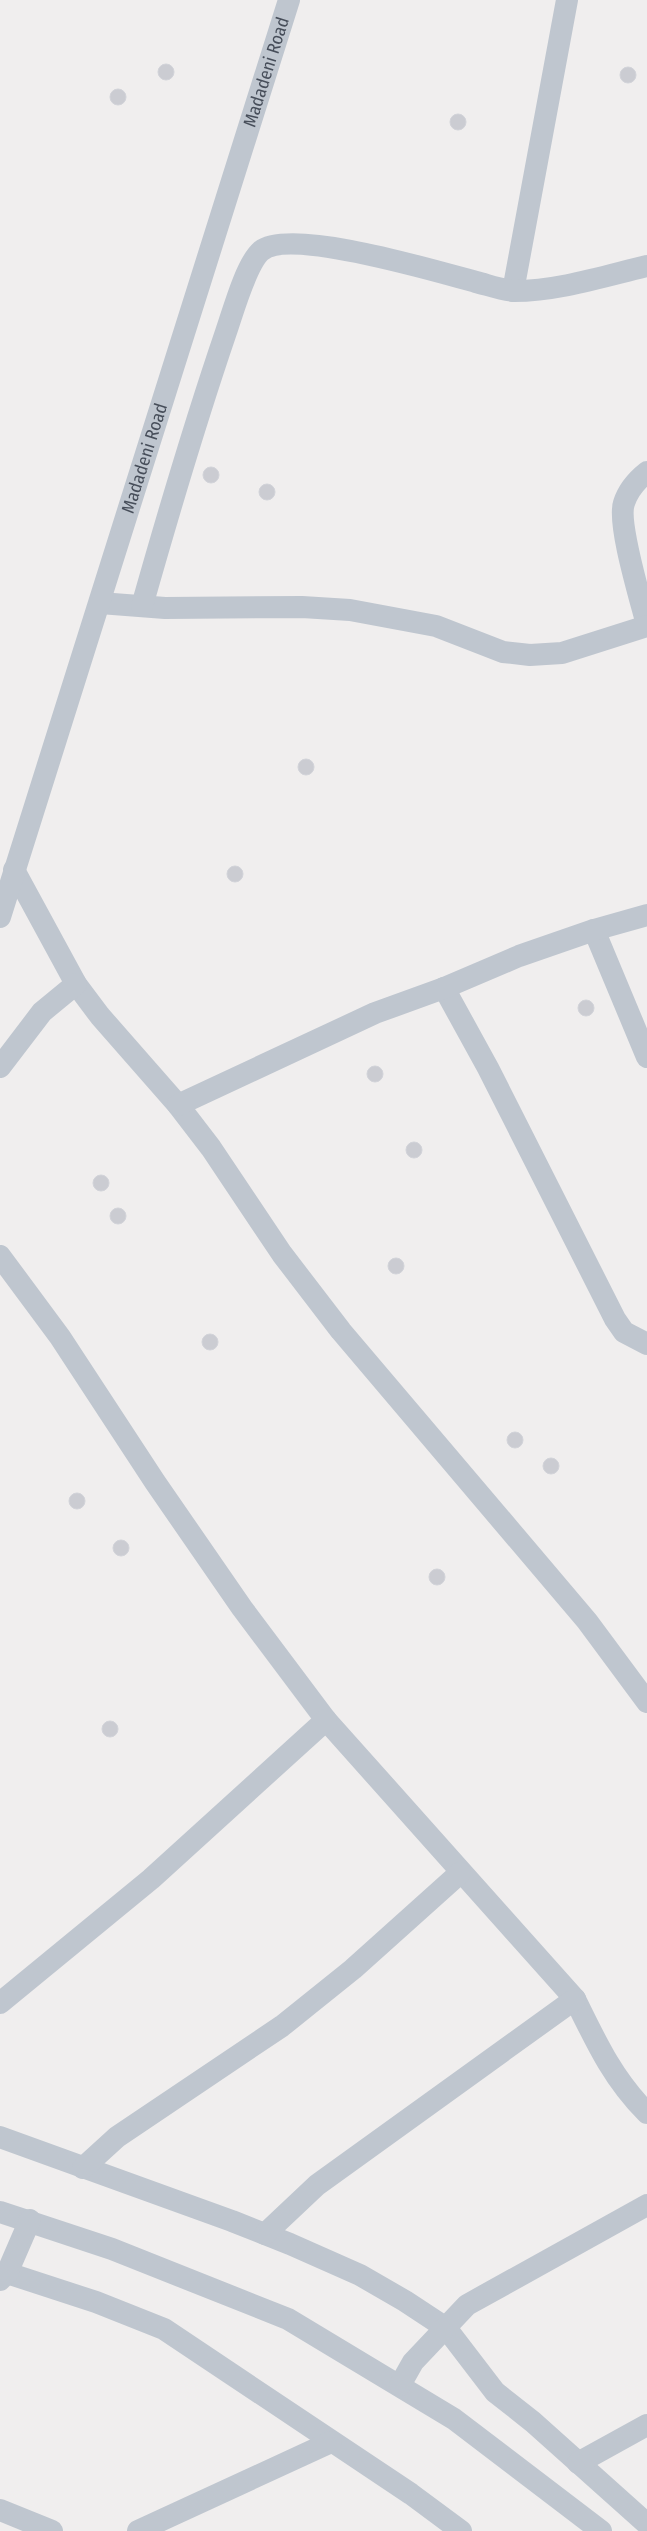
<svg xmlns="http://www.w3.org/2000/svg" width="647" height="2531" viewBox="0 0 647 2531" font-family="'Fira Sans Condensed',sans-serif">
<rect width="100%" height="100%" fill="#f0eeee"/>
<path fill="#cbccd2" stroke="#d2d3d9" d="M158 72a8 8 0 1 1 16 0a8 8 0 1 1-16 0Z
M620 75a8 8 0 1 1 16 0a8 8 0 1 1-16 0Z
M110 97a8 8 0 1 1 16 0a8 8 0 1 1-16 0Z
M450 122a8 8 0 1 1 16 0a8 8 0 1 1-16 0Z
M203 475a8 8 0 1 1 16 0a8 8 0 1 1-16 0Z
M259 492a8 8 0 1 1 16 0a8 8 0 1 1-16 0Z
M298 767a8 8 0 1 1 16 0a8 8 0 1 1-16 0Z
M227 874a8 8 0 1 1 16 0a8 8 0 1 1-16 0Z
M578 1008a8 8 0 1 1 16 0a8 8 0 1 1-16 0Z
M367 1074a8 8 0 1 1 16 0a8 8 0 1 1-16 0Z
M406 1150a8 8 0 1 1 16 0a8 8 0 1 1-16 0Z
M93 1183a8 8 0 1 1 16 0a8 8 0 1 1-16 0Z
M110 1216a8 8 0 1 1 16 0a8 8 0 1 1-16 0Z
M388 1266a8 8 0 1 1 16 0a8 8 0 1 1-16 0Z
M202 1342a8 8 0 1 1 16 0a8 8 0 1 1-16 0Z
M507 1440a8 8 0 1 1 16 0a8 8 0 1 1-16 0Z
M543 1466a8 8 0 1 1 16 0a8 8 0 1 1-16 0Z
M69 1501a8 8 0 1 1 16 0a8 8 0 1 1-16 0Z
M113 1548a8 8 0 1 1 16 0a8 8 0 1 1-16 0Z
M429 1577a8 8 0 1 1 16 0a8 8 0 1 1-16 0Z
M102 1729a8 8 0 1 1 16 0a8 8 0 1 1-16 0Z"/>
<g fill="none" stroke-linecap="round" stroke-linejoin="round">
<g stroke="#bfc6cf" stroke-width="22">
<path d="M513,291L567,0"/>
<path d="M647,472C637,480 628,490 624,503C617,523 641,601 647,625"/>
<path d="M100,603L165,608L302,607L350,610L436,626L503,652L530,655L562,653L647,626"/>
<path d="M142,606C168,514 195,423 226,332C233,312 246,264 261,251C290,227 438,272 476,282C488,285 502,290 514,291C558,291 605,276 647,266"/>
<path d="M14,870L76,984L100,1016L178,1105L211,1148L282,1254L341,1331L587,1621L647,1702"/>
<path id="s1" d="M0,917L289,0"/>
<path d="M594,930L647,1057"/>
<path d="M444,988L488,1068L615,1319L624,1332L647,1344"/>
<path d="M0,1067L42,1012L76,984"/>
<path d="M178,1105L375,1013L444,988L519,956L594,930L647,915"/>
<path d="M0,1256L60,1337L155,1482L242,1608L326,1720L575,1999C596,2042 613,2079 647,2113"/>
<path d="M0,2003L151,1879L326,1720"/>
<path d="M0,2137L232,2221L290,2244L360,2275L405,2301L446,2328L495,2392L533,2422L647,2524"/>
<path d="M83,2168L117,2137L282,2026L353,1969L460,1873"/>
<path d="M0,2212L112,2249L288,2319L454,2419L601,2531"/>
<path d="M265,2234L317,2185L575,1999"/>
<path d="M7,2273L96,2302L164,2329L411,2494L461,2531"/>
<path d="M0,2280L7,2273L30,2220"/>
<path d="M400,2385L413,2362L467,2305L647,2205"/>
<path d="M578,2463L647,2425"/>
<path d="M0,2510L52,2531"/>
<path d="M138,2531L331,2442"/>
</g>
</g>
<g text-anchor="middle" stroke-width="4.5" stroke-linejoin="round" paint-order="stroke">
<g font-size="18" fill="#474e5a" stroke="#fff">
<text dy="6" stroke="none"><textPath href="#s1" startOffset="886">Madadeni Road</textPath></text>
<text dy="6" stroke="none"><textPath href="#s1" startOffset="481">Madadeni Road</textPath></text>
</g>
</g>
</svg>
